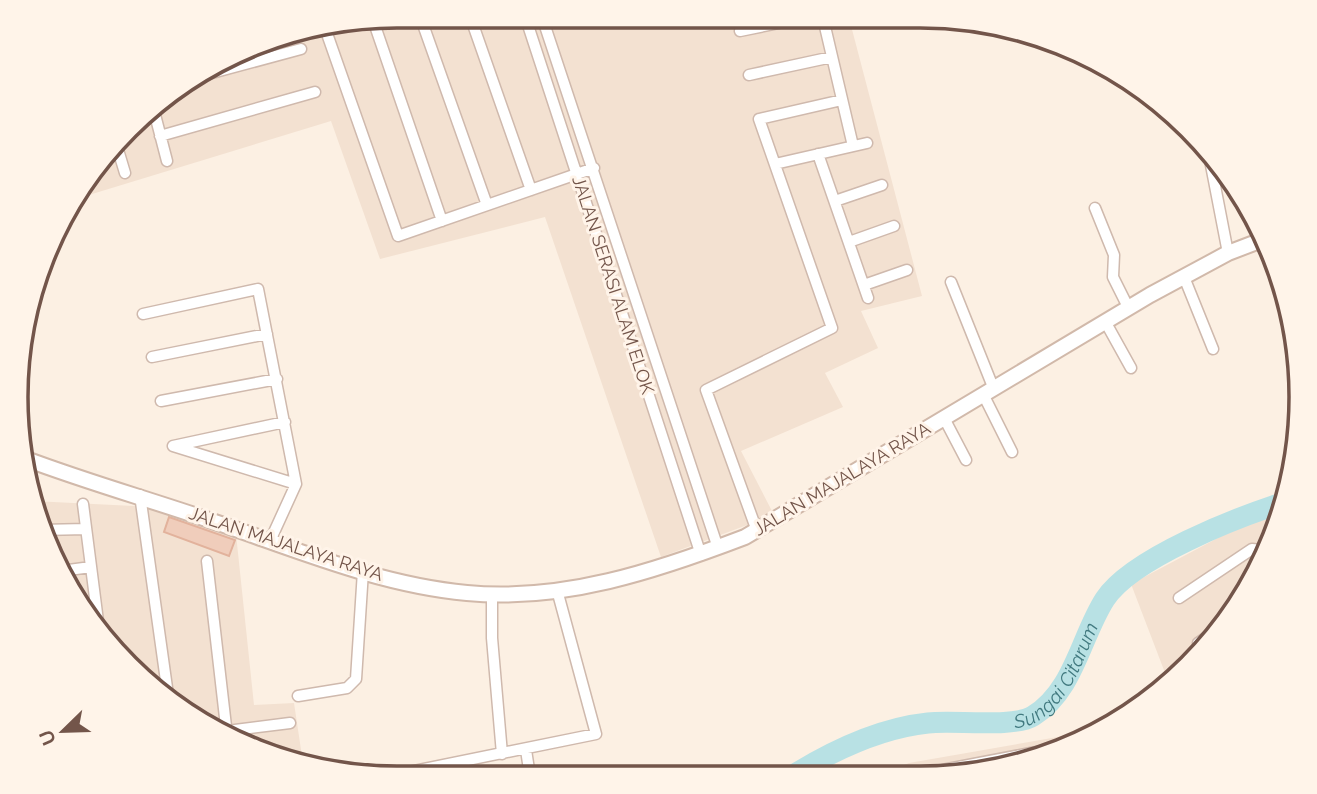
<svg xmlns="http://www.w3.org/2000/svg" width="1317" height="794" viewBox="0 0 1317 794" font-family="Raleway,sans-serif">
<rect width="100%" height="100%" fill="#fcf0e3"/>
<path fill="#f3e1d1" d="M397,16L849,18L922,296L861,311L878,348L825,373L843,407L741,451L774,515L661,557L545,217L380,259L331,121L79,198L94,165L165,94L275,36Z
M33,501L154,507L236,534L254,705L294,703L303,763L251,749L165,700L80,609L36,519Z
M1279,514L1223,629L1167,678L1131,584L1231,531Z
M1109,728L1019,765L945,777H873L909,763Z"/>
<g fill="none" stroke-linecap="round" stroke-linejoin="round">
<path stroke="#b8e1e4" stroke-width="21" id="s1" d="M790,777C830,752 880,728 928,723C953,720 1014,728 1033,716C1074,691 1081,636 1105,599C1132,558 1238,517 1285,502"/>
</g>
<path fill="#f0cdbb" stroke="#e2b29c" stroke-width="2" d="M169,517L235,540L229,556L164,532Z"/>
<g fill="none" stroke-linecap="round" stroke-linejoin="round">
<defs>
<path id="street" d="M420,16L487,205
M470,16L531,190
M525,16L701,555
M542,17L718,548
M823,18L853,146
M373,20L442,221
M325,28L398,236L594,168
M740,31L803,18
M749,75L832,57
M197,77L301,49
M153,107L167,161
M160,136L315,92
M116,143L125,173
M818,154L868,298
M1210,160L1228,253
M775,164L867,143
M835,201L882,185
M1095,208L1114,255L1113,277L1129,309
M849,242L894,226
M1184,277L1213,349
M951,282L993,387
M864,285L907,270
M143,314L258,289L296,484L270,541
M1106,323L1131,368
M152,357L267,334
M983,394L1012,452
M161,401L277,379
M944,418L966,460
M173,446L296,484
M173,446L285,422
M140,495L169,702
M83,504L99,629
M41,530L86,529
M757,531L706,390L832,328L759,119L842,100
M207,561L227,735
M61,571L91,567
M492,594V638L502,754
M1179,598L1252,549L1262,550
M1198,643L1225,624
M298,696L347,688L356,679L363,571
M227,731L290,723
M526,750L530,776
M1031,753L1061,748
M394,775L596,734L557,590
M917,777L921,774L1031,753L1033,759"/>
<path id="secondary" d="M26,459C87,482 151,500 212,521C295,549 379,585 467,593C563,602 656,571 745,537L1150,295L1228,253L1262,240"/>
</defs>
<use href="#street" stroke="#cfb9ad" stroke-width="13"/>
<use href="#secondary" stroke="#d1b9aa" stroke-width="18"/>
<use href="#street" stroke="#fff" stroke-width="10"/>
<use href="#secondary" stroke="#fff" stroke-width="14"/>
</g>
<g text-anchor="middle" stroke-width="6" stroke-linejoin="round" paint-order="stroke">
<g font-size="18" fill="#73554a" stroke="#fff4e9">
<text transform="translate(613 285) rotate(72)" y="6">JALAN SERASI ALAM ELOK</text>
<text transform="translate(842 479) rotate(-31)" y="6">JALAN MAJALAYA RAYA</text>
<text transform="translate(286 544) rotate(18)" y="6">JALAN MAJALAYA RAYA</text>
</g>
<g font-size="19" font-style="italic" fill="#41797f" stroke="#fff4e9">
<text dy="7" stroke="none"><textPath href="#s1" startOffset="301">Sungai Citarum</textPath></text>
</g>
</g>
<path d="M0 0H1317V794H0ZM397 28H920A369 369 0 0 1 1289 397V397A369 369 0 0 1 920 766H397A369 369 0 0 1 28 397V397A369 369 0 0 1 397 28Z" fill="#fff4e9" fill-rule="evenodd"/>
<path fill="none" stroke="#73554a" stroke-width="3.5" d="M397 28H920A369 369 0 0 1 1289 397V397A369 369 0 0 1 920 766H397A369 369 0 0 1 28 397V397A369 369 0 0 1 397 28Z"/>
<g transform="translate(63 731) rotate(247)" stroke="#fff4e9" stroke-width="5" paint-order="stroke">
<path d="M0-5L12 26L0 18L-12 26Z" fill="#73554a"/>
<text y="-10" font-size="19" font-weight="bold" text-anchor="middle" fill="#73554a">U</text>
</g>
</svg>
